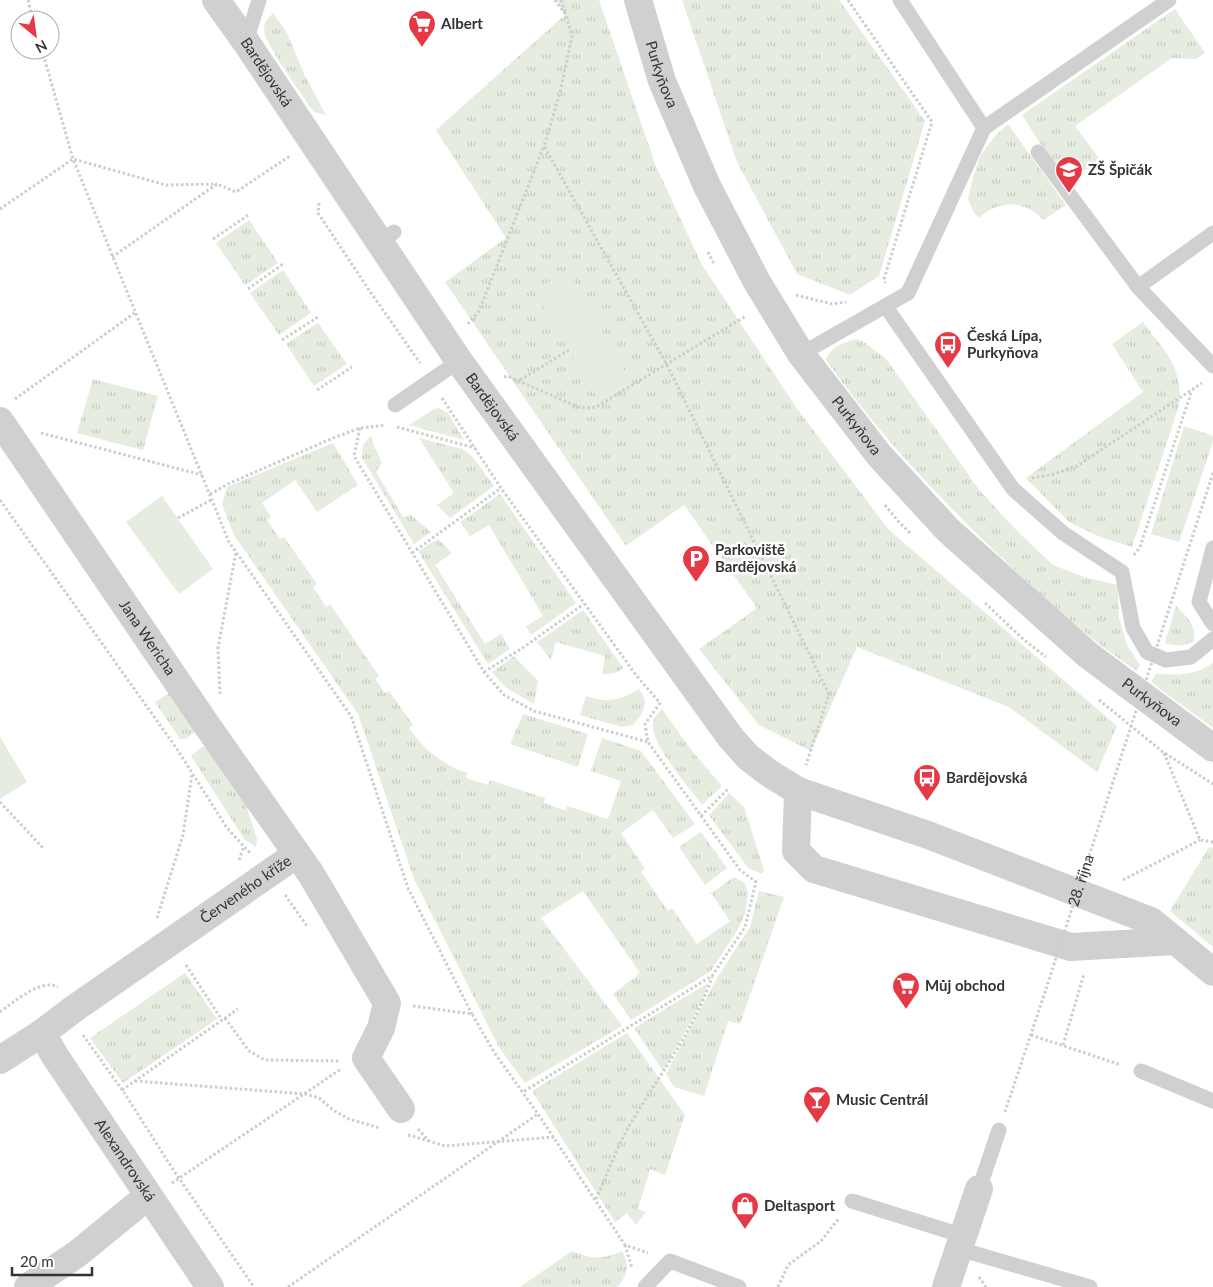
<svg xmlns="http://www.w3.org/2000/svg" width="1213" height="1287" viewBox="0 0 1213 1287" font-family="Lato,sans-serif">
<defs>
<pattern id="grass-tufts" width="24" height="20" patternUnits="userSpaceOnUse" patternTransform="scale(1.25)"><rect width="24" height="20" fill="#e6ecdf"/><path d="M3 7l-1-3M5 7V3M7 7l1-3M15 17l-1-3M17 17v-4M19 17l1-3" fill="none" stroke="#c6cbc0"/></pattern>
</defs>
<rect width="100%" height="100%" fill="#fff"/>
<path fill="url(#grass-tufts)" d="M557,0H599L655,164L702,265L798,410L889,530L1117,726L1097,772L1009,707L857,647L811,751L759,725L699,649L757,608L684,505L626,546L445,282L506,238L436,130L565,15Z
M682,0H839L925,121L879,276L850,295L797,274L737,162Z
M1175,9L1205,53L1196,59L1172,58L1075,126L1101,161C1092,166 1079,176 1068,173C1055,170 1030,127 1022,115Z
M273,13L287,33L305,76L326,115L314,112C304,97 264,43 264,30C264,22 267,19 273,13Z
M1008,124L1066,205L1043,220C1024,199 999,200 979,218L974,213L968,199L972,181L980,156L995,136Z
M249,220L278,263L245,285L216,243Z
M283,270L311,313L279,335L250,293Z
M1143,322C1164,351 1184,367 1179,406L1132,547L1100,537L1069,522L1026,478L1143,392L1112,344Z
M318,323L347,364L314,386L286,344Z
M857,339L867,344L887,360L980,491L1018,532L1053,565L1084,577L1118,585L1119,618L1127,645L1140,665L1137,671C1088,639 1045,599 1003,559C938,497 878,433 826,360C829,348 846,341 857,339Z
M93,379L158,396L143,450L77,433Z
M439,408L448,413L464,440L409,425L434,409Z
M1184,426L1213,436V442L1179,542L1151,534Z
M371,435L373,443L382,463L376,472L403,517L411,515L431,532L414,544L362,458L363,445Z
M419,438L462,449L472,456L494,486L450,518L437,505L454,493Z
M333,443L358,485L317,512L295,480L262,503L271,517L267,520L280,539L284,537L317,584L313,587L326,607L330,604L379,676L375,679L385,693L389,691L413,725L409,728C423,749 443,765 467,773L466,778L488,785L490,780L545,798L544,803L566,811L567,806L608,819L621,781L591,771L602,738L641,751L695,824L673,838L653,810L621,833L645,869L641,872L668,911L672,908L697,944L730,921L711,893L734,877L745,883L748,894L745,914L738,929L711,971L631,1020L613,994L640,973L583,891L541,918L622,1026L525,1083L499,1047L414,879L358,714L234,535L222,504L227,487Z
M500,494L576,603L531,635L526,626L543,616L489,525L470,536L460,522Z
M438,539L452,553L435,565L485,644L501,634L510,649L488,664L418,551Z
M1176,606C1186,616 1197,625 1194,641C1183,647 1176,646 1165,643Z
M583,610L623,668C618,673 609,675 602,674L605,656L556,642L551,660L537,642Z
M514,656L538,681L534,704L505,687L492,672Z
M1213,662V728L1151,682L1156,674C1174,675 1199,676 1213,662Z
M639,689C650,701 643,714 633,725L622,727L580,715L586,696C608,703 619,701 639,689Z
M171,692L196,727L194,733L185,739H180L155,702Z
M662,709L692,751L722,786L702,805C690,788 652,746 653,726C653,718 657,714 662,709Z
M523,714L588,734L578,767L510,744Z
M202,747H210L241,790L257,839L256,847L245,840L191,756Z
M729,793L744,807L764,870L762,874L748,868L743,861L709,815Z
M701,832L727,868L705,885L679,847Z
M1209,847L1213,848V947L1170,911Z
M759,891L784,897L740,1024L728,1021L704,1096L674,1087L666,1074L717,978L750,927Z
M185,973L217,1019L123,1083L90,1038Z
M708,983L703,999L663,1071L634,1028Z
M627,1033L685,1115L665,1175L650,1169L638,1209L646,1212L636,1225L627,1213L615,1222L532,1091Z
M572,1251C591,1259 603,1260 622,1251C630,1267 629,1273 617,1287H520Z"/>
<path fill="#e6ecdf" d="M567,271L632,383L600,402L534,291Z
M162,496L213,569L179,594L126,522Z
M0,737L27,782L0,799Z"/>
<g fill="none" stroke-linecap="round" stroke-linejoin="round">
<path stroke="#cdcdcd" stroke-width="3" stroke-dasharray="2.5 2.5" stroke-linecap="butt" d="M28,0L33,20
M555,0L566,15L572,36L560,93L544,146L667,365L829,694L806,765
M561,0L565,12
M848,0L932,122L884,279L885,283
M42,50L73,159L229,542L351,716L408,888L472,1014
M319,203L318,213L369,290L420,363
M0,209L73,159L166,185L217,184
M213,239L250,214
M708,252L714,264
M112,257L217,184L236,192L290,156
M248,289L283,264
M796,295L832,304L846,302
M468,324L479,311L544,146
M282,340L318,317
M504,377L507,376L578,407L587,408L596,407L746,316
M520,380L569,350
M317,390L352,367
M442,398L501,488L636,675L660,703L645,724L648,742L740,870L756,882L745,927L712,976L523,1092
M15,399L136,312
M397,427L475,448
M360,428L354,456L484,672L504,695L534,711L648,742
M41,433L202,475
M1032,478L1051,475L1077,466L1202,383
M210,494L228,484L333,438L360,428L386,425
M0,500L177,749L227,828L250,853
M885,505L898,521L911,534
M178,518L213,499
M412,553L501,488
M1134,555L1140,547L1192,390
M985,603L1023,639L1046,657
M484,672L524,647L584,604
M220,694L218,648L236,552
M1099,700L1163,752L1213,784
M1164,753L1200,840L1213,842
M0,802L43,848
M701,816L729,788
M239,860L244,846
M1123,880L1200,840
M285,895L307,926
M157,918L183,835L192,774
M186,965L222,1020
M413,1006L472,1014L494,1052L538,1114L625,1245L648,1253
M0,1012C14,1002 41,978 58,987
M225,1018L249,1051L265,1060L340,1061
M83,1035L125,1094L174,1171L254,1287
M1031,1035L1121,1065
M1063,1045L1084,974
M135,1081L305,1094L319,1098L333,1110L349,1119L380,1128
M122,1090L238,1009
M1005,1112L1046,989
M418,1129L429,1141L445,1146L554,1137
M408,1135L429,1141
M172,1183L341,1069
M596,1199C607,1175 616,1149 629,1126C658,1077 693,1032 712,977
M625,1245L632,1268
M979,1277L986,1287
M288,1287L538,1114
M778,1287L788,1265L821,1241L839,1218"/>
<path stroke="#d0d0d0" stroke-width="15" d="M900,0L984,128
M246,42L259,0
M1038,152L1138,287L1213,366
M380,243L394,232
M1138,287L1213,233
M886,307L1013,489L1063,533L1122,572L1133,628L1147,652L1166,660L1191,657L1213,639
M801,354L908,293L984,128L1169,0
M395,405L459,361
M1213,548L1199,602L1213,624
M1141,1071L1213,1101
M979,1189L999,1130
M852,1201L964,1236
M959,1249L1090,1287
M645,1287L670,1261L739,1287"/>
<g stroke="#d0d0d0" stroke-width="28">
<path id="s1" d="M216,0L246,42L459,361L731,738L748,757L769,773L798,791L928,835L1151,921L1213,972"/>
<path id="s2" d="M638,0L662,81L707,186L757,282L801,354L879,455L948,530L1088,655L1213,748"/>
<path id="s3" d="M0,421L208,727L311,874L387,1003L381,1028L366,1058L401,1109"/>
<path d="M798,791L796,851L814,869L1071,947L1175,941"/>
<path id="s4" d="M42,1033L55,1056L210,1287"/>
<path id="s5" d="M0,1060L42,1033L75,1008L297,854"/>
<path d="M28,1287L77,1254L148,1196"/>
<path d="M946,1287L979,1189"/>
</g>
<path stroke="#cdcdcd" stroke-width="3" stroke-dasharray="2.5 2.5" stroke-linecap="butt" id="s6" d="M1046,989L1213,473"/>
</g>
<defs>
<symbol id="supermarket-pin" viewBox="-11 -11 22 30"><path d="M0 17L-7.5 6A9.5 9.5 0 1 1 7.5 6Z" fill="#e63946" stroke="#fff"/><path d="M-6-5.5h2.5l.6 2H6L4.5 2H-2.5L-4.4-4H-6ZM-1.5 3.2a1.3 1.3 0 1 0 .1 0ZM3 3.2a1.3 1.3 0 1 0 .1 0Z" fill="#fff"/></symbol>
<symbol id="school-pin" viewBox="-11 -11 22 30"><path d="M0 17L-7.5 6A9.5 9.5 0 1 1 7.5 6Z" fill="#e63946" stroke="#fff"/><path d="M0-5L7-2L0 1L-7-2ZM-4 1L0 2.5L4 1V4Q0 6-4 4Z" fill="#fff"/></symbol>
<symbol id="bus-pin" viewBox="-11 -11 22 30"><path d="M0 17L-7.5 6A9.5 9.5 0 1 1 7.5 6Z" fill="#e63946" stroke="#fff"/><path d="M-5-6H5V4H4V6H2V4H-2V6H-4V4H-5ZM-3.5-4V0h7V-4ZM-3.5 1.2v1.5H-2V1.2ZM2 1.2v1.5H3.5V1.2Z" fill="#fff"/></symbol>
<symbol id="parking-pin" viewBox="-11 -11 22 30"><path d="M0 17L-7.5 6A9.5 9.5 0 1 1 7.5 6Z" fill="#e63946" stroke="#fff"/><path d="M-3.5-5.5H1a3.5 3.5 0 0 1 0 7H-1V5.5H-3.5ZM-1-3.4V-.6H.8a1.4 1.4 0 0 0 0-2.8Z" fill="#fff"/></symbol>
<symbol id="bar-pin" viewBox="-11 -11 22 30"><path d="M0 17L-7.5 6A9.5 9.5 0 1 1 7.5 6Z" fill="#e63946" stroke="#fff"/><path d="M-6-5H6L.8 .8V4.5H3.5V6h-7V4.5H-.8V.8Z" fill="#fff"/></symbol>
<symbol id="shop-pin" viewBox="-11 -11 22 30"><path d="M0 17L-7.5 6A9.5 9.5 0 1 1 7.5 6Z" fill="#e63946" stroke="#fff"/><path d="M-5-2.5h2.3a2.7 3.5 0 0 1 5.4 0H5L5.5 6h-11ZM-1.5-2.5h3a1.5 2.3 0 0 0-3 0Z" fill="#fff"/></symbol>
</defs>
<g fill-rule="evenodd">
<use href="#supermarket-pin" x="406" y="8" width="32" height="43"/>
<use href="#school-pin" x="1053" y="154" width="32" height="43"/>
<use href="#bus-pin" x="932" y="329" width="32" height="43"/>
<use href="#parking-pin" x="680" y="543" width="32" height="43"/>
<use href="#bus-pin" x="911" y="762" width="32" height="43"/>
<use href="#supermarket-pin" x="890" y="970" width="32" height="43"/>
<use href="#bar-pin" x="801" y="1084" width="32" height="43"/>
<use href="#shop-pin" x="729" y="1190" width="32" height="43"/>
</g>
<g text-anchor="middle" stroke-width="5" stroke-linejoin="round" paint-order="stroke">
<g font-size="15" font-weight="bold" fill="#333" stroke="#fff" text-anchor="start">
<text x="441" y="29">Albert</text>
<text x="1088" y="175">ZŠ Špičák</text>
<text x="967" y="341">Česká Lípa,<tspan x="967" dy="17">Purkyňova</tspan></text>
<text x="715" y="555">Parkoviště<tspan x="715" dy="17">Bardějovská</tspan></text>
<text x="946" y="783">Bardějovská</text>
<text x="925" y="991">Můj obchod</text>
<text x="836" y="1105">Music Centrál</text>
<text x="764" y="1211">Deltasport</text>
</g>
<g font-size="15" fill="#333" stroke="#fff">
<text dy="5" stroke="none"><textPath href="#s1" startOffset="88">Bardějovská</textPath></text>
<text dy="5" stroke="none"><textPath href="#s2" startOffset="78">Purkyňova</textPath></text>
<text dy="5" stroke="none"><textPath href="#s1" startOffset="492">Bardějovská</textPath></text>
<text dy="5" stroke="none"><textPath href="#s2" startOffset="482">Purkyňova</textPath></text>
<text dy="5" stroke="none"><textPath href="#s3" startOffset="262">Jana Wericha</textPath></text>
<text dy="5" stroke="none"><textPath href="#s2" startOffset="888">Purkyňova</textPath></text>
<text dy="5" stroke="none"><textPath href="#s6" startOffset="114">28. října</textPath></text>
<text dy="5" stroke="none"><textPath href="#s5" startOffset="299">Červeného kříže</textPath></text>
<text dy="5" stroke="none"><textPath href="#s4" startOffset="152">Alexandrovská</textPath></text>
</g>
</g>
<g transform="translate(35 35) rotate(151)"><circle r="24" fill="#ffffff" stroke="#adadad"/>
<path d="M0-4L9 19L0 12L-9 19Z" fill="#e63946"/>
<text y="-8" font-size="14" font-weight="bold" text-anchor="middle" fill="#333333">N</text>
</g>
<path d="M12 1267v8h80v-8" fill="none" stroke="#333333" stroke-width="2.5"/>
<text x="20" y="1267" font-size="15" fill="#333333" stroke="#ffffff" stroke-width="4" paint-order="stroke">20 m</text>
</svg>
